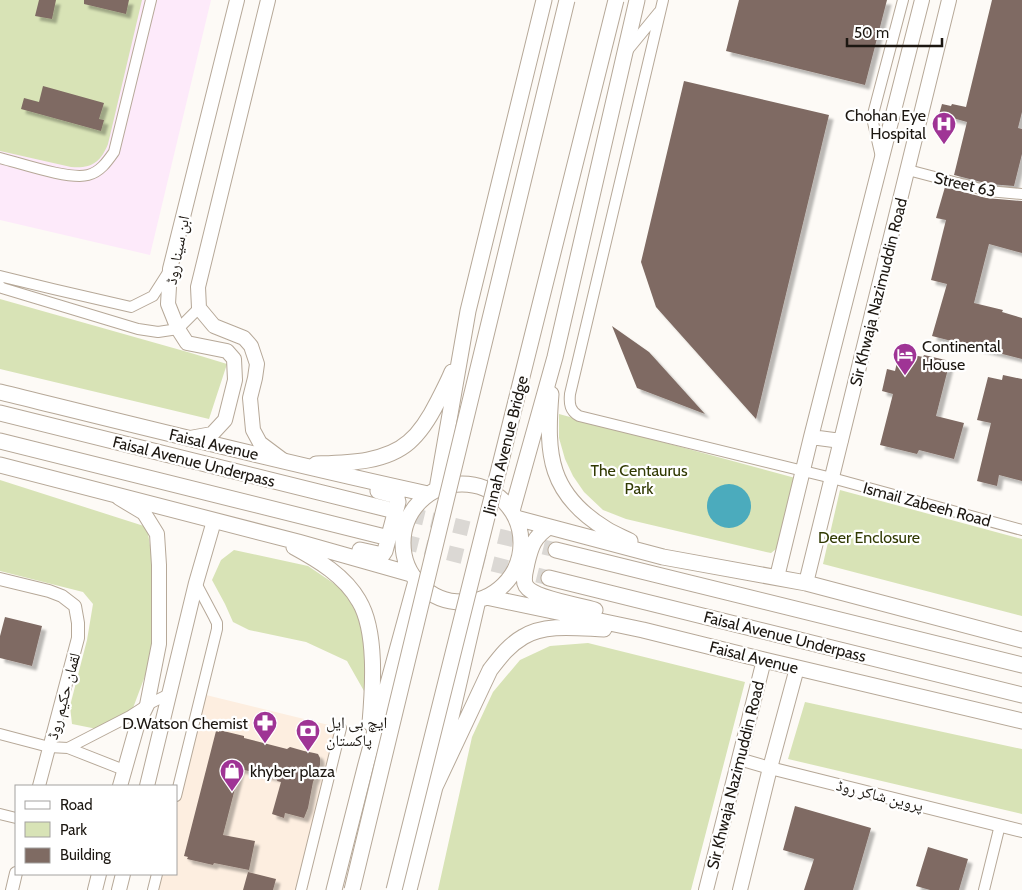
<svg xmlns="http://www.w3.org/2000/svg" width="1022" height="890" viewBox="0 0 1022 890" font-family="Cabin,'Noto Naskh Arabic',sans-serif">
<defs>
<filter id="shadow"><feDropShadow dx="4.5" dy="4.5" stdDeviation="1" flood-color="#0004"/></filter>
</defs>
<rect width="100%" height="100%" fill="#fdfaf6"/>
<path fill="#fdeee0" d="M202,694L341,728L301,890H153L157,874H176V796Z"/>
<path fill="#fdeafa" d="M0,0H211L150,255L0,220Z"/>
<path fill="#d8e3b6" d="M0,0H142L108,144C101,162 91,169 71,167L0,151Z
M0,299L191,353L227,364L209,419L0,369Z
M559,414L799,479L780,546L771,553L766,552L626,519L603,510L584,492L573,476L565,459L559,438Z
M0,480L147,527L154,570L151,660L130,716L102,730L72,724L70,706L87,640L93,604L83,592L0,571Z
M840,490L1022,539V616L823,564Z
M234,550L308,566L351,595L370,644L364,691L347,661L306,642L249,630L233,622L225,604L212,580L221,560Z
M588,643L745,682L691,890H438L472,737L493,692L520,660L550,646Z
M805,702L1022,749V814L788,759Z"/>
<path fill="#4babbd" d="M707 506a22 22 0 1 1 44 0a22 22 0 1 1-44 0Z"/>
<path fill="#7f6b63" filter="url(#shadow)" d="M39,0H56L52,19L35,16Z
M84,0H129L126,14L84,4Z
M739,0H887L865,85L726,51Z
M992,0H1022V112L1018,128L1022,129V154L1014,186L989,184L954,175L967,122L949,117L948,120L938,118L942,104L951,106L952,104L966,107Z
M684,81L829,115L756,419L656,307L641,262Z
M43,86L104,103L99,119L104,120L101,131L21,109L24,98L39,102Z
M945,187L986,198L1022,201V253L989,244L974,303L1003,310L1002,312L1022,318V359L932,336L947,284L931,280L946,220L936,218Z
M612,326L649,352L705,414L637,388Z
M908,354L923,357L924,355L950,361L936,416L964,423L954,459L919,450L917,454L880,445L893,394L882,391L887,369L895,371L898,358L906,360Z
M1003,375L1022,379V481L999,475L997,486L977,481L991,423L977,420L988,377L1002,380Z
M5,617L42,626L32,666L0,658V636Z
M219,730L244,736V738L287,749L290,747L304,751L314,753L318,754L320,758V765L313,782L308,808L304,818L285,813L284,818L272,814L281,782L277,781L278,778L240,769L223,835L255,841L249,870L214,863L213,865L187,859L188,857L184,856L216,731L219,732Z
M795,806L871,828L853,890H804L814,859L783,850Z
M928,847L968,859L959,890H930L916,886Z
M248,872L276,879L273,890H243Z"/>
<g fill="none" stroke-linecap="round" stroke-linejoin="round">
<path stroke="#dbd8d4" stroke-width="15" stroke-dasharray="15 8" stroke-linecap="butt" d="M387,509L556,550
M381,536L549,578"/>
<defs>
<path id="minor" d="M663,0L570,394C569,404 570,411 579,416L832,478L1022,530
M627,51L659,12
M881,157L872,118L903,0
M0,158C20,163 69,180 88,175C100,172 107,162 114,152L151,0
M908,170L988,191L1022,194
M0,276L53,289L131,307L153,296L169,271
M0,286L2,288L138,329L158,332L178,329L199,308
M0,734L49,747L68,748L124,770
M68,748L130,716L147,705L169,694
M176,796L217,629V623L214,617L196,583
M0,814L16,818
M153,890L157,874
M301,890L341,728
M984,890L1000,825"/>
<path id="tertiary" d="M0,579L49,591L62,596L75,606L78,623V638L39,786
M739,759L770,768L1022,831
M12,890L16,873"/>
<path id="secondary" d="M268,0L198,287L199,308L214,326L244,338L251,346L257,364L255,378L250,398L253,430L260,443L284,461
M811,437L841,441
M190,438L212,434L225,420L235,380L234,359L227,351L187,343L178,329L168,304L170,269L237,0
M119,498L144,513L157,534L159,565V644L147,705L137,726L120,786
M777,577L811,437L922,0
M806,583L949,0
M147,786L196,583L214,521
M95,890L99,874
M119,890L123,874
M706,890L764,660
M740,890L770,768L797,668"/>
<path id="primary" d="M0,392C142,427 285,463 428,494
M551,394C546,455 549,494 606,529C614,534 622,537 630,541
M0,413L387,509
M0,441L381,536
M316,464C346,463 385,463 409,442C422,431 431,415 438,401C443,391 448,382 452,372
M0,465L298,542L411,574
M403 543a59 59 0 1 1 118 0a59 59 0 1 1-118 0Z
M437,489L468,311L544,0
M512,511L555,357L637,0
M516,518L663,557L806,583L1022,640
M549,527C534,537 531,546 527,563C526,570 522,579 526,586C534,599 580,605 595,610
M294,547C318,560 345,576 359,601C377,631 373,688 370,723
M360,550L378,554H383L385,551L398,502L397,498L393,495L378,491
M556,550L1022,665
M549,578L1022,695
M486,597L643,630L764,660L1022,721
M435,787L490,670C500,657 509,645 523,637C545,623 579,628 604,629
M334,890L366,764L416,581
M409,890L435,787L478,600"/>
</defs>
<use href="#minor" stroke="#b6a898" stroke-width="12"/>
<use href="#tertiary" stroke="#b6a898" stroke-width="14"/>
<use href="#secondary" stroke="#b6a898" stroke-width="16"/>
<use href="#primary" stroke="#b6a898" stroke-width="17"/>
<use href="#minor" stroke="#fff" stroke-width="10"/>
<use href="#tertiary" stroke="#fff" stroke-width="12"/>
<use href="#secondary" stroke="#fff" stroke-width="14"/>
<use href="#primary" stroke="#fff" stroke-width="15"/>
<defs>
<path id="primary-bridge" d="M352,890L567,0
M394,890L616,0"/>
</defs>
<use href="#primary-bridge" stroke="#b6a898" stroke-width="17" stroke-linecap="butt"/>
<use href="#primary-bridge" stroke="#fff" stroke-width="15"/>
</g>
<defs>
<symbol id="hospital-pin" viewBox="-11 -11 22 30"><path d="M0 17L-7.5 6A9.5 9.5 0 1 1 7.5 6Z" fill="#9f3495" stroke="#fff"/><path d="M-5-5h3v3.5h4V-5h3V5h-3V1.5h-4V5h-3Z" fill="#fff"/></symbol>
<symbol id="hotel-pin" viewBox="-11 -11 22 30"><path d="M0 17L-7.5 6A9.5 9.5 0 1 1 7.5 6Z" fill="#9f3495" stroke="#fff"/><path d="M-6-4.5h1.5V1H6V5H4.5V3h-9V5H-6ZM-4 0a1.8 1.8 0 1 1 3.6 0ZM.5 0V-2.5h3Q6-2.5 6 0Z" fill="#fff"/></symbol>
<symbol id="pharmacy-pin" viewBox="-11 -11 22 30"><path d="M0 17L-7.5 6A9.5 9.5 0 1 1 7.5 6Z" fill="#9f3495" stroke="#fff"/><path d="M-2-6h4v4h4v4h-4v4h-4v-4h-4v-4h4Z" fill="#fff"/></symbol>
<symbol id="bank-pin" viewBox="-11 -11 22 30"><path d="M0 17L-7.5 6A9.5 9.5 0 1 1 7.5 6Z" fill="#9f3495" stroke="#fff"/><path d="M-6-4H6V4H-6ZM0-2.3a2.3 2.3 0 1 0 0 4.6a2.3 2.3 0 1 0 0-4.6Z" fill="#fff"/></symbol>
<symbol id="shop-pin" viewBox="-11 -11 22 30"><path d="M0 17L-7.5 6A9.5 9.5 0 1 1 7.5 6Z" fill="#9f3495" stroke="#fff"/><path d="M-5-2.5h2.3a2.7 3.5 0 0 1 5.4 0H5L5.5 6h-11ZM-1.5-2.5h3a1.5 2.3 0 0 0-3 0Z" fill="#fff"/></symbol>
</defs>
<g fill-rule="evenodd">
<use href="#hospital-pin" x="930" y="110" width="28" height="38"/>
<use href="#hotel-pin" x="891" y="341" width="28" height="38"/>
<use href="#pharmacy-pin" x="251" y="709" width="28" height="38"/>
<use href="#bank-pin" x="294" y="717" width="28" height="38"/>
<use href="#shop-pin" x="218" y="757" width="28" height="38"/>
</g>
<g text-anchor="middle" stroke-width="4.5" stroke-linejoin="round" paint-order="stroke">
<g font-size="16" fill="#1c1711" stroke="#fff" text-anchor="start">
<text x="926" y="121" text-anchor="end">Chohan Eye<tspan x="926" dy="18">Hospital</tspan></text>
<text x="922" y="352">Continental<tspan x="922" dy="18">House</tspan></text>
<text x="326" y="728">ایچ بی ایل<tspan x="326" dy="18">پاکستان</tspan></text>
<text x="248" y="729" text-anchor="end">D.Watson Chemist</text>
<text x="250" y="777">khyber plaza</text>
</g>
<g font-size="16" fill="#1c1711" stroke="#fff">
<text transform="translate(965 184) rotate(13)" y="6">Street 63</text>
<text transform="translate(177 250) rotate(-79)" y="6">ابن سینا روڈ</text>
<text transform="translate(878 292) rotate(-76)" y="6">Sir Khwaja Nazimuddin Road</text>
<text transform="translate(214 444) rotate(13)" y="6">Faisal Avenue</text>
<text transform="translate(505 445) rotate(-76)" y="6">Jinnah Avenue Bridge</text>
<text transform="translate(194 461) rotate(14)" y="6">Faisal Avenue Underpass</text>
<text transform="translate(927 504) rotate(15)" y="6">Ismail Zabeeh Road</text>
<text transform="translate(785 636) rotate(14)" y="6">Faisal Avenue Underpass</text>
<text transform="translate(754 657) rotate(14)" y="6">Faisal Avenue</text>
<text transform="translate(63 696) rotate(-75)" y="6">لقمان حکیم روڈ</text>
<text transform="translate(735 775) rotate(-76)" y="6">Sir Khwaja Nazimuddin Road</text>
<text transform="translate(880 795) rotate(14)" y="6">پروین شاکر روڈ</text>
</g>
<g font-size="16" fill="#313a03" stroke="#fff">
<text x="639" y="476">The Centaurus<tspan x="639" dy="18">Park</tspan></text>
<text x="869" y="543">Deer Enclosure</text>
</g>
</g>
<rect x="15" y="785" width="162" height="90" fill="#ffffff" stroke="#a4a2a0"/>
<rect x="25" y="801" width="25" height="8" fill="#ffffff" stroke="#a4a2a0"/>
<text x="60" y="810" font-size="15" fill="#1c1711">Road</text>
<rect x="25" y="822" width="25" height="15" fill="#d8e3b6" stroke="#a4a2a0"/>
<text x="60" y="835" font-size="15" fill="#1c1711">Park</text>
<rect x="25" y="848" width="25" height="15" fill="#7f6b63" stroke="#a4a2a0"/>
<text x="60" y="860" font-size="15" fill="#1c1711">Building</text>
<path d="M847 38v8h95v-8" fill="none" stroke="#1c1711" stroke-width="2.5"/>
<text x="854" y="38" font-size="15" fill="#1c1711" stroke="#ffffff" stroke-width="4" paint-order="stroke">50 m</text>
</svg>
